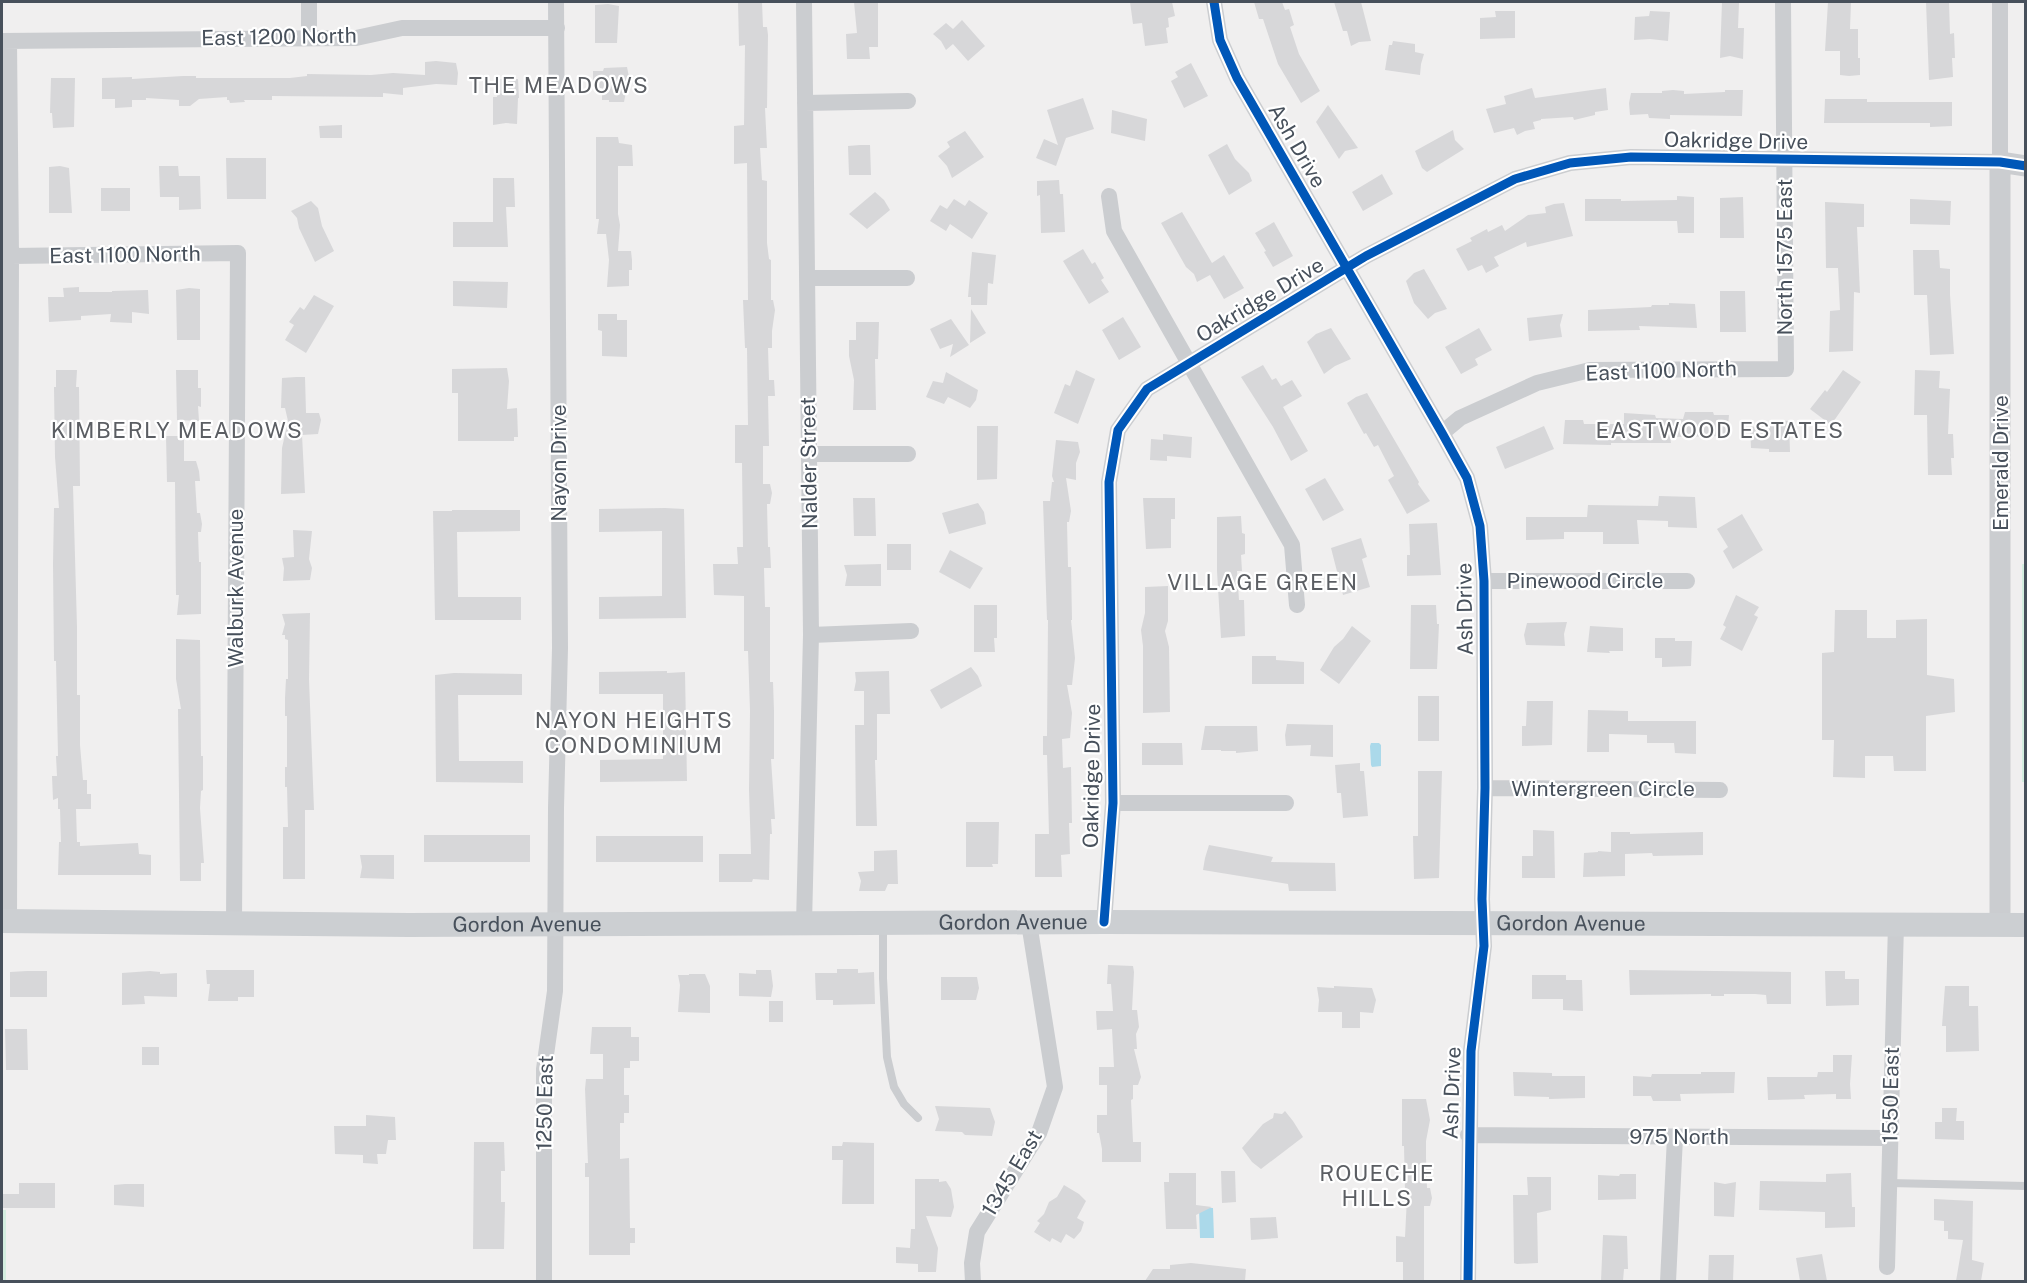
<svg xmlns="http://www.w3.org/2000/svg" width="2027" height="1283" viewBox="0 0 2027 1283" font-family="'Public Sans',sans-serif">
<rect width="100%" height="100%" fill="#f0efef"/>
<path fill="#d4eee0" d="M2022,564H2026L2025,782H2022Z
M2,1210H6V1281H2Z"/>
<path fill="#abd9ea" d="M1371,743H1379L1381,745V766L1372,767L1371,765L1370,746Z
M1199,1208H1213L1214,1238H1200Z"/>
<path fill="#d7d7d9" d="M738,2H762L763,27H767L768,35L767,108H765L767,148H760L762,180L767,181V243L769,259L771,260V300H773L775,310L772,331V348H768L769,380H774L775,396H768L769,446H763V484H770L772,493L770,504H767L768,547H770L771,568H764L765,607H770V682H773L774,711V759H771L775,819H771L772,834H770L769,880L753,879L752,882H719V854H751L749,790L750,711L748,651H744V596L714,595L713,564H738L737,547H743L742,463H735V425H748L747,348H745L743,300H748L747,163L734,164V126L744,125L745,45L739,46Z
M854,2H878V47H869L870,59H847L846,34L857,33Z
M1130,2H1172L1175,16L1168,18L1169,27L1166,28L1168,43L1145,46L1142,23L1133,24Z
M1254,2H1282L1285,10L1289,9L1294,25L1290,27L1299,54L1320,91L1301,103L1278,64L1263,19H1259Z
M1334,2H1361L1371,41L1359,42L1351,46L1347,31H1343Z
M1722,2L1739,3L1738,28H1744L1743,59L1730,56L1720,58Z
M1828,2H1851L1850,29H1858V58H1860V75L1849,76L1840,75V51H1825Z
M1926,2H1949L1950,34L1954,33L1955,58H1952L1953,77L1929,80Z
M608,4L619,6L617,43H595V5Z
M1495,11H1515V38L1480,39V18L1496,17Z
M1650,11L1670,12L1668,41L1650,39L1634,40L1635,17L1649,16Z
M962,20L985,46L968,61L953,44L946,50L941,41L933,34L946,23L953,29Z
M1393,41L1415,44V52L1424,54L1421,64L1420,75L1385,70L1389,45H1392Z
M436,61L456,63L458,73L457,85L436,84L403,88V95L383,93V97L272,96V100H244L245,102L230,103L229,100H227V97L199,99L190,106H179V100L146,98V100H132V107L115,108V99H102V78L132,77V79L183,76H196V78H290L307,76V74L371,75L393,73L425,75V62Z
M1191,63L1208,96L1184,108L1171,81L1178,77L1175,72Z
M627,67L629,77L624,102H609V100H602V88H593V71H603L604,68Z
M51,78H75L74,127L53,128L52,113H50Z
M494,79H518L519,98H518L517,124L506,123L493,125V97H497Z
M1532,88L1535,98L1606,88L1608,110L1595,112V115L1574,120L1573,117L1541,119V120L1533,122L1535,129L1525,131L1517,135L1514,128L1494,133L1486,109L1506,104L1504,96Z
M1673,90L1684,91V94L1725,92V90H1743L1742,116L1670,115V119L1649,118L1648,114L1630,115L1629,103L1631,93H1662V91Z
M1083,98L1094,129L1066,138L1056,166L1036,158L1044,139L1058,145L1047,110Z
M1825,99H1867V102H1952V126L1930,127V123H1824Z
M1328,105L1358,148L1345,151L1339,159L1316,122Z
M1112,110L1147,119L1145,141L1111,133Z
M342,125V138H320L319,126Z
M1453,130L1455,140L1464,149L1427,172L1422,168L1415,151Z
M965,131L984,157L952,178L947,166L938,156L950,147L947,142Z
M596,137H618L619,143L632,145L633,166H618V214L620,225L618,251H631L632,260V270H629V286L607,287L609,260L606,234H597L599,219H596Z
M1227,144L1235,159L1249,173L1252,181L1229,195L1208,155Z
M860,145H870L871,175H849L848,146Z
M226,158H266V199H227Z
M60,166L69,168L72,213H49V167Z
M159,166H178L179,176H200L201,209L179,210V197H160Z
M1382,174L1393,194L1363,211L1352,192Z
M493,178H514L515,207H506L508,247H453V222H493Z
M1059,180L1060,194H1063L1065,232L1041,233L1040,195L1037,196V181Z
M101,188H130V211H101Z
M875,192L884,200L890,210L867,229L849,214Z
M1677,196L1694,197V233H1678L1677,221H1585V199H1621V201L1677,200Z
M1743,197L1744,238H1720V198Z
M954,199L965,206L969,200L988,213L972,239L950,224L946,231L930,221L940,205L947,209Z
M1910,199L1951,201L1950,225L1910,224Z
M311,201L318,208L322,226L334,251L315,262L299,228L297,218L291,211Z
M1825,202L1864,204V227H1857L1860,293L1854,292L1853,351L1829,352L1830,311L1840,310L1838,268H1826Z
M1564,203L1573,236L1527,247L1526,242L1494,257L1499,266L1486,273L1482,265L1468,271L1456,249L1472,241L1470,238L1487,229L1488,232L1502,225L1505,231L1528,215L1546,213L1545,207L1554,204Z
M1182,212L1212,263L1224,255L1244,288L1224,299L1210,275L1197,282L1194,274L1186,267L1161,223Z
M1274,222L1293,256L1273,267L1264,252L1266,251L1255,233Z
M1083,249L1092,264L1095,262L1104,278L1101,280L1109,292L1089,304L1063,261Z
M1913,250H1939L1940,268L1950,269V295L1954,354L1930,355L1927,295H1914Z
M972,252L996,255L993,284L988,283L987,305H971V297H968Z
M1424,269L1447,309L1435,313L1428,319L1414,303L1406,281L1414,273Z
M453,281L508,282L507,308L453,306Z
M79,287V292H112V291L148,290L149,314L132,312V323L110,322L111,314L81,316V320L49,322L48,297H64L63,288Z
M189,288L200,289V340H177L176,290Z
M1720,291H1745L1746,332H1720Z
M314,295L334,306L306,353L285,340L294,325L289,322L300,307L304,310Z
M1669,303L1695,304L1697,328L1639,326L1640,330L1588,331V310L1651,307L1652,305H1669Z
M971,309L986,333L970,343Z
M598,314H617V320H627V357L602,356V331L598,330Z
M1563,314L1560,325L1562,337L1529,341L1527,318Z
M1123,317L1141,347L1119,360L1102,330Z
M951,319L969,345L950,357L953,344L940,349L930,329Z
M856,322H879L878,359H875L876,410H853L854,380L849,356V340H856Z
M1331,328L1351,359L1335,366L1324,374L1307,342L1316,334Z
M1479,328L1492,350L1475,359L1478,365L1461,374L1445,347Z
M1263,365L1272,380L1276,378L1281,386L1292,380L1302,396L1283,407L1308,451L1291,461L1273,427L1241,377Z
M507,368L509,381L507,409L517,408L518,437H514V441H458V393H452V369Z
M56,370H77L76,387H79L80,486H73L77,627V695H80V745L83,780H87V794H91V809H76L77,842H80V846L138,843L139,854L151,855V875H58L59,842H61L60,809H58V798L53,800L52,776H57L56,756H58L56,661H54L53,564L54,508H59L55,457L54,387H56Z
M176,370H198V388H201V407L198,406L199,421L177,420Z
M1076,370L1095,379L1078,424L1054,413L1065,384L1070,386Z
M1843,370L1861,382L1831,425L1810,409L1825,390L1827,392Z
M1915,370L1940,371L1939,388L1950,389L1948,434H1953L1954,458H1951L1952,475H1928L1927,415H1914Z
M946,372L978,390L976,400L970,408L948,397L944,404L926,397L933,381L943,383Z
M296,377H305L306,413H319L321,420L318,434L302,435L305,493L281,494L282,448L288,421L285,408H281L282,378Z
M1367,393L1419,482L1418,484L1430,501L1407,514L1388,480L1394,476L1378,445L1374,447L1366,433L1364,434L1347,403L1356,397Z
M1685,412H1713L1714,415H1729L1727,436L1670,437L1671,443H1611V445L1563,444L1565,420H1583L1584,424H1624V413L1655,415L1656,418L1683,419Z
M1772,420L1789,421L1790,452H1769V449L1751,448L1750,427L1770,426Z
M977,426H998L997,479L977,480Z
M1544,426L1554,449L1505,469L1496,447Z
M1163,434L1192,437L1191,458L1167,456V461L1150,460L1151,439L1163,440Z
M166,436H184V461H196L199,471L200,481H195L197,513H200L202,524L201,532H198L199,562H201V614L177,615L179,595H176L175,482H167Z
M1056,440L1078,442L1080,452L1076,463V480L1066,478L1071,511L1069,522H1067L1068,567H1071L1072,620H1071L1075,658L1072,685H1067L1072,713L1070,738L1062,739L1063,768L1071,767L1072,823H1069L1070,854L1061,855L1062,877H1035V834H1049L1047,755H1043V736H1047L1048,620H1047L1043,501H1050L1052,482H1054L1052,476Z
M1325,478L1344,510L1323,521L1305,489Z
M1659,496L1695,497L1697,528L1668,527V521L1637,520L1639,544H1603V532H1564V539L1526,540V517H1587L1588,505L1658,506Z
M853,498H875L876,536H854Z
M1143,498H1175V519H1171V548L1146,549Z
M978,503L984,512L986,524L949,534L942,513Z
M665,508L684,509L686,618L599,619V597L662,596V531L599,532V509Z
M452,510H520V531L457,532L458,597H521V620H435L433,511H452Z
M1742,514L1763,550L1733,569L1723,551L1728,547L1717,529Z
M1241,516L1242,533L1245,534V554L1241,555L1242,571H1237L1239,600H1244L1245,636L1221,638L1217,571V517Z
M1437,523L1441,575L1407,576V555H1410L1409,524Z
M293,530L312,531L309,559L312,568L310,580L283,581L284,568L282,558L294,557Z
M1361,538L1367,557L1362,559L1370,587L1343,595L1331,548Z
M887,544H911V570H887Z
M950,550L983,568L970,589L939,572Z
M881,564V586H845L847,575L844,565Z
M1168,586V621L1165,631L1169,647L1170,712L1143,713V646L1141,630L1145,613V587Z
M1736,595L1759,607L1754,615L1758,617L1742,651L1720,639L1726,627L1723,625Z
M974,605H997V638H994L995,652H974Z
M1411,605H1436L1437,624H1439L1437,669H1410Z
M1835,610H1867V638H1896V620L1927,619V675L1954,679L1955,712L1926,716V771H1894L1893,756H1865V778L1833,777L1834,740H1822V653L1834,652Z
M310,613L309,679L314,810H305V879H283V827H288L287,787H285V767H287V716H285V698L286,679H288V640L285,639V635H282L285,624L282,614Z
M1567,622L1564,634L1565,646L1526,645L1524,635L1527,623Z
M1352,626L1371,641L1339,684L1320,670L1334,647L1343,639Z
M1590,626L1623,628V651H1609L1610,653L1587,652Z
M1655,638H1675V641H1692L1691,666L1662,667V658H1655Z
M176,639L200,640L201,756H203V790L201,791L200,808L204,863H201V881H180L178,709H181L176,679Z
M1252,656H1276V660L1304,662V684H1252Z
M971,667L978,676L982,686L941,709L930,690Z
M667,671V673L685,672L687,781L600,782V760L663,759V694H599V672Z
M889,671L890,714H877V760H875L877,826H856L855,725H864V691H854L856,681L855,672Z
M454,673L522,674V695H458L459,761H523V783L436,782L435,675Z
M1418,696H1439V741H1418Z
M1527,701H1553L1552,745L1522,746V726H1526Z
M1588,710L1628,711V721H1696V754L1675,753L1674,743H1647V735L1609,734V752H1587Z
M1287,724L1333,725V757L1310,756L1311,745L1286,746L1285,735Z
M1205,726H1257L1258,751L1236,753V751H1221V750H1201Z
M1142,743H1182L1183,765H1142Z
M1360,763V771H1364L1368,816L1343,818L1341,793H1337L1335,765Z
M1418,771H1442L1439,878L1414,879L1413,836H1418Z
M966,822H999L998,864H992L993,867H966Z
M1533,830L1554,831L1555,878H1522V856H1533Z
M1611,832H1630V834L1703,832V855L1653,856L1652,853L1625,854V876L1583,877L1584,853L1598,852V851L1611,852Z
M424,835H530V862H424Z
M596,836H703V862H596Z
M1209,845L1273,857L1271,862L1335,863L1336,891H1289L1288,884L1203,870L1205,858Z
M897,850L898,884H888L885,891H859L861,881L858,872L874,871V851Z
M360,855H394V879L360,878L362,867Z
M1108,965L1133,966L1134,972L1132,1010H1137L1139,1027L1136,1034L1137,1049H1134L1141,1077L1138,1085H1133V1099L1131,1100L1133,1142H1141V1162H1102V1149L1099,1133H1097V1115H1107V1085H1099V1067H1114L1112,1029L1097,1030L1096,1011H1113L1111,984H1107Z
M837,969H858V973L874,972L875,1004L833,1005V1000H816L815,973H837Z
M206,970H254V997H238V1001H208L210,984H207Z
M756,970H771L773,986L771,997L739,996V973L756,974Z
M1629,970L1791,972V1004H1767L1766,995L1755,994H1724V996H1711V994L1630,995Z
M27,971H47V997H10V972Z
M150,971L160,972V974L177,973V997L144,996L145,1004L122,1005V973Z
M1825,971H1845V979H1859V1005L1826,1006Z
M689,974H705L710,986V1013L678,1012L680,985L678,975H689Z
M1532,975H1566V980H1582L1583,1011L1563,1010V999H1532Z
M941,977H977L979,988L976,1000H941Z
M1334,986L1372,988L1376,1000L1373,1013L1360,1012V1028H1342V1012H1318L1319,1000L1317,987L1334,988Z
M1945,986H1969V1006H1978L1979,1051L1946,1052V1026H1942Z
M769,1001H783V1022H769Z
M592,1027H631V1037H639V1061H630V1068H624V1095H629V1113H624V1123H620V1159L629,1158L630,1228H635V1243H630V1255H589V1177H585V1163H588L585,1089L586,1079H603V1054H590Z
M5,1029H27L28,1070H6Z
M142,1047H159V1065H142Z
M1833,1055H1852L1850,1084L1851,1099H1836V1094L1804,1095L1805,1099L1768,1100L1767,1077H1817L1818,1072H1833Z
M1513,1072L1552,1073V1076H1585V1098L1549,1099V1097L1514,1096Z
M1701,1072H1735L1734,1093L1680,1094L1681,1101H1653L1651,1096H1633V1076L1651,1077L1652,1074H1701Z
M1402,1099H1426L1430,1120L1426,1141V1158L1427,1188H1430L1432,1198L1430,1206H1424V1281H1403V1262H1396V1236L1405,1237L1407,1197L1405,1190L1404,1146H1402Z
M935,1106L990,1108L995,1122L992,1136L965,1135L962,1132L935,1131L939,1119Z
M1942,1108H1957L1956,1121H1964V1140L1935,1139V1122H1942Z
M1285,1111L1293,1121L1303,1137L1261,1169L1252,1162L1242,1148L1263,1124L1273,1118L1274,1113L1282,1114Z
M366,1115L395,1117L396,1140H388L386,1154H377L378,1164L363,1163V1155L335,1154L334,1126H366Z
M474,1142H504L505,1171H501V1202H505L504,1249H473Z
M843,1142L874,1143V1204H842L843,1160H832V1146H842Z
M1221,1171H1235L1236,1202L1222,1203Z
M1169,1173H1196V1205L1212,1207L1196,1215L1197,1229H1166L1164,1182H1169Z
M1851,1173L1852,1207H1855V1227L1825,1228V1212L1759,1210L1760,1181L1826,1182V1174Z
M1620,1174H1636V1199L1598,1200V1175L1619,1176Z
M1527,1177H1551V1210L1537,1213L1538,1263L1517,1264L1514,1263L1513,1195H1528Z
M915,1179H939V1182L946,1181L951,1189L954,1207L951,1217L926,1216L938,1248L936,1272H918V1264L896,1263V1247L910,1248L911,1229H915Z
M1714,1182L1725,1184L1736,1182L1734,1217L1714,1216Z
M19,1183H55V1208H2V1194H19Z
M125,1184H144V1207L114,1205V1185Z
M1064,1185L1079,1194L1086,1201L1077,1218L1084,1222L1081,1231L1074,1239L1066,1234L1061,1243L1052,1238L1050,1242L1034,1232L1040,1223L1037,1221L1044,1214L1049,1202L1057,1197Z
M1934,1199L1973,1201L1972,1260L1984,1263L1981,1281H1956L1963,1240L1948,1239V1231H1944V1221L1934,1220Z
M1276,1217L1278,1238L1251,1240L1250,1218Z
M1603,1235L1627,1236L1628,1269H1624L1623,1281H1601Z
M1822,1254L1827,1281H1800L1796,1258Z
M1709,1255H1734L1733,1281H1708Z
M1191,1263L1246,1269L1245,1281H1145L1153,1269H1170V1265Z"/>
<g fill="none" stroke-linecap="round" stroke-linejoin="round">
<path stroke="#cbcdd0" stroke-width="8" d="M883,924V978L887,1057L894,1087L904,1104L918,1118
M1889,1183L2026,1186"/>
<path stroke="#cbcdd0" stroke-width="16" d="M309,2V38
M804,2L811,635L804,924
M1214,2L1220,40L1237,78L1442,433L1467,478L1480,526L1484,581L1485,788L1482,899L1484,946L1471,1051L1468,1282
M2,41L356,38L402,28H557
M9,41L11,256L9,921
M805,103L908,101
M1109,196L1114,231L1292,545L1297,605
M11,256L238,253L234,924
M807,278H907
M1442,433L1460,418L1537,383L1590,370L1786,369L1783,2
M809,454H908
M1484,581H1687
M811,635L911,631
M1485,788L1720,790
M1113,803H1286
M1104,922L1113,803L1109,482L1118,430L1147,389L1366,256L1515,179L1570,163L1631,157L2000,162V2
M1468,1135L1890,1138
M1887,1267L1896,924
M544,1282V1069L555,991L556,808L560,648L556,2
M973,1282L972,1263L977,1232L1039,1133L1055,1087L1029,923
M1668,1282L1675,1137"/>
<path stroke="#cbcdd0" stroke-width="21" d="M2000,925V162L2026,166"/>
<path stroke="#cccfd2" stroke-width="24" id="s1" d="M2,921L409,925L1104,922L2026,925"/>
<defs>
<path id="cycleway" d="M1214,2L1220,40L1237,78L1442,433L1467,478L1480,526L1484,581L1485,788L1482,899L1484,946L1471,1051L1468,1282
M1104,922L1113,803L1109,482L1118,430L1147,389L1366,256L1515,179L1570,163L1631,157L2000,162L2026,166"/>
</defs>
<use href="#cycleway" stroke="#fff" stroke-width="13"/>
<use href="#cycleway" stroke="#0057b8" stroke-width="9"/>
</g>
<g text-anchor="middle" stroke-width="4.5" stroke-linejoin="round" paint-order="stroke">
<g font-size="21" fill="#47505b" stroke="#fff">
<text transform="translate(279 37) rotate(-1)" y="7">East 1200 North</text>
<text transform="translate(1736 141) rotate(1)" y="7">Oakridge Drive</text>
<text transform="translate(1297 146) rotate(60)" y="7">Ash Drive</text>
<text transform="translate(125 255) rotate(-1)" y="7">East 1100 North</text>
<text transform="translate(1785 257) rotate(-90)" y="7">North 1575 East</text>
<text transform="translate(1260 300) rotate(-31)" y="7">Oakridge Drive</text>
<text transform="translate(1661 371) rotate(-2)" y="7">East 1100 North</text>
<text transform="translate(559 463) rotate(-90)" y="7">Nayon Drive</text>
<text transform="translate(809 463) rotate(-91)" y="7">Nalder Street</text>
<text transform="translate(2001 463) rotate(-90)" y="7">Emerald Drive</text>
<text x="1585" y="588">Pinewood Circle</text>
<text transform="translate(236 588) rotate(-90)" y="7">Walburk Avenue</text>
<text transform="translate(1465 609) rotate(-91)" y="7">Ash Drive</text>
<text transform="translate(1092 776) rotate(-89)" y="7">Oakridge Drive</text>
<text x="1603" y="796">Wintergreen Circle</text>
<text dy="7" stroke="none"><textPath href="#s1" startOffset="1011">Gordon Avenue</textPath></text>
<text dy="7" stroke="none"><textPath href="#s1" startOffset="1569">Gordon Avenue</textPath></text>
<text dy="7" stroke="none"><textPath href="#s1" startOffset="525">Gordon Avenue</textPath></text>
<text transform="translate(1452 1093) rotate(-88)" y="7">Ash Drive</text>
<text transform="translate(1891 1095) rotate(-89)" y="7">1550 East</text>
<text transform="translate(545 1103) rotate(-89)" y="7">1250 East</text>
<text x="1679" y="1144">975 North</text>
<text transform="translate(1012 1173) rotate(-59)" y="7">1345 East</text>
</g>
<g font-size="22" letter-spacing="1.5" fill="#5b5e63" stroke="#fff">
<text x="559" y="93">THE MEADOWS</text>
<text x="177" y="438">KIMBERLY MEADOWS</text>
<text x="1720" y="438">EASTWOOD ESTATES</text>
<text x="1263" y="590">VILLAGE GREEN</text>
<text x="634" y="728">NAYON HEIGHTS<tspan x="634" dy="25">CONDOMINIUM</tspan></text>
<text x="1377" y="1181">ROUECHE<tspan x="1377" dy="25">HILLS</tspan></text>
</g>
</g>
<rect width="2027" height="1283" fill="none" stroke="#47505b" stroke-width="6"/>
</svg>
